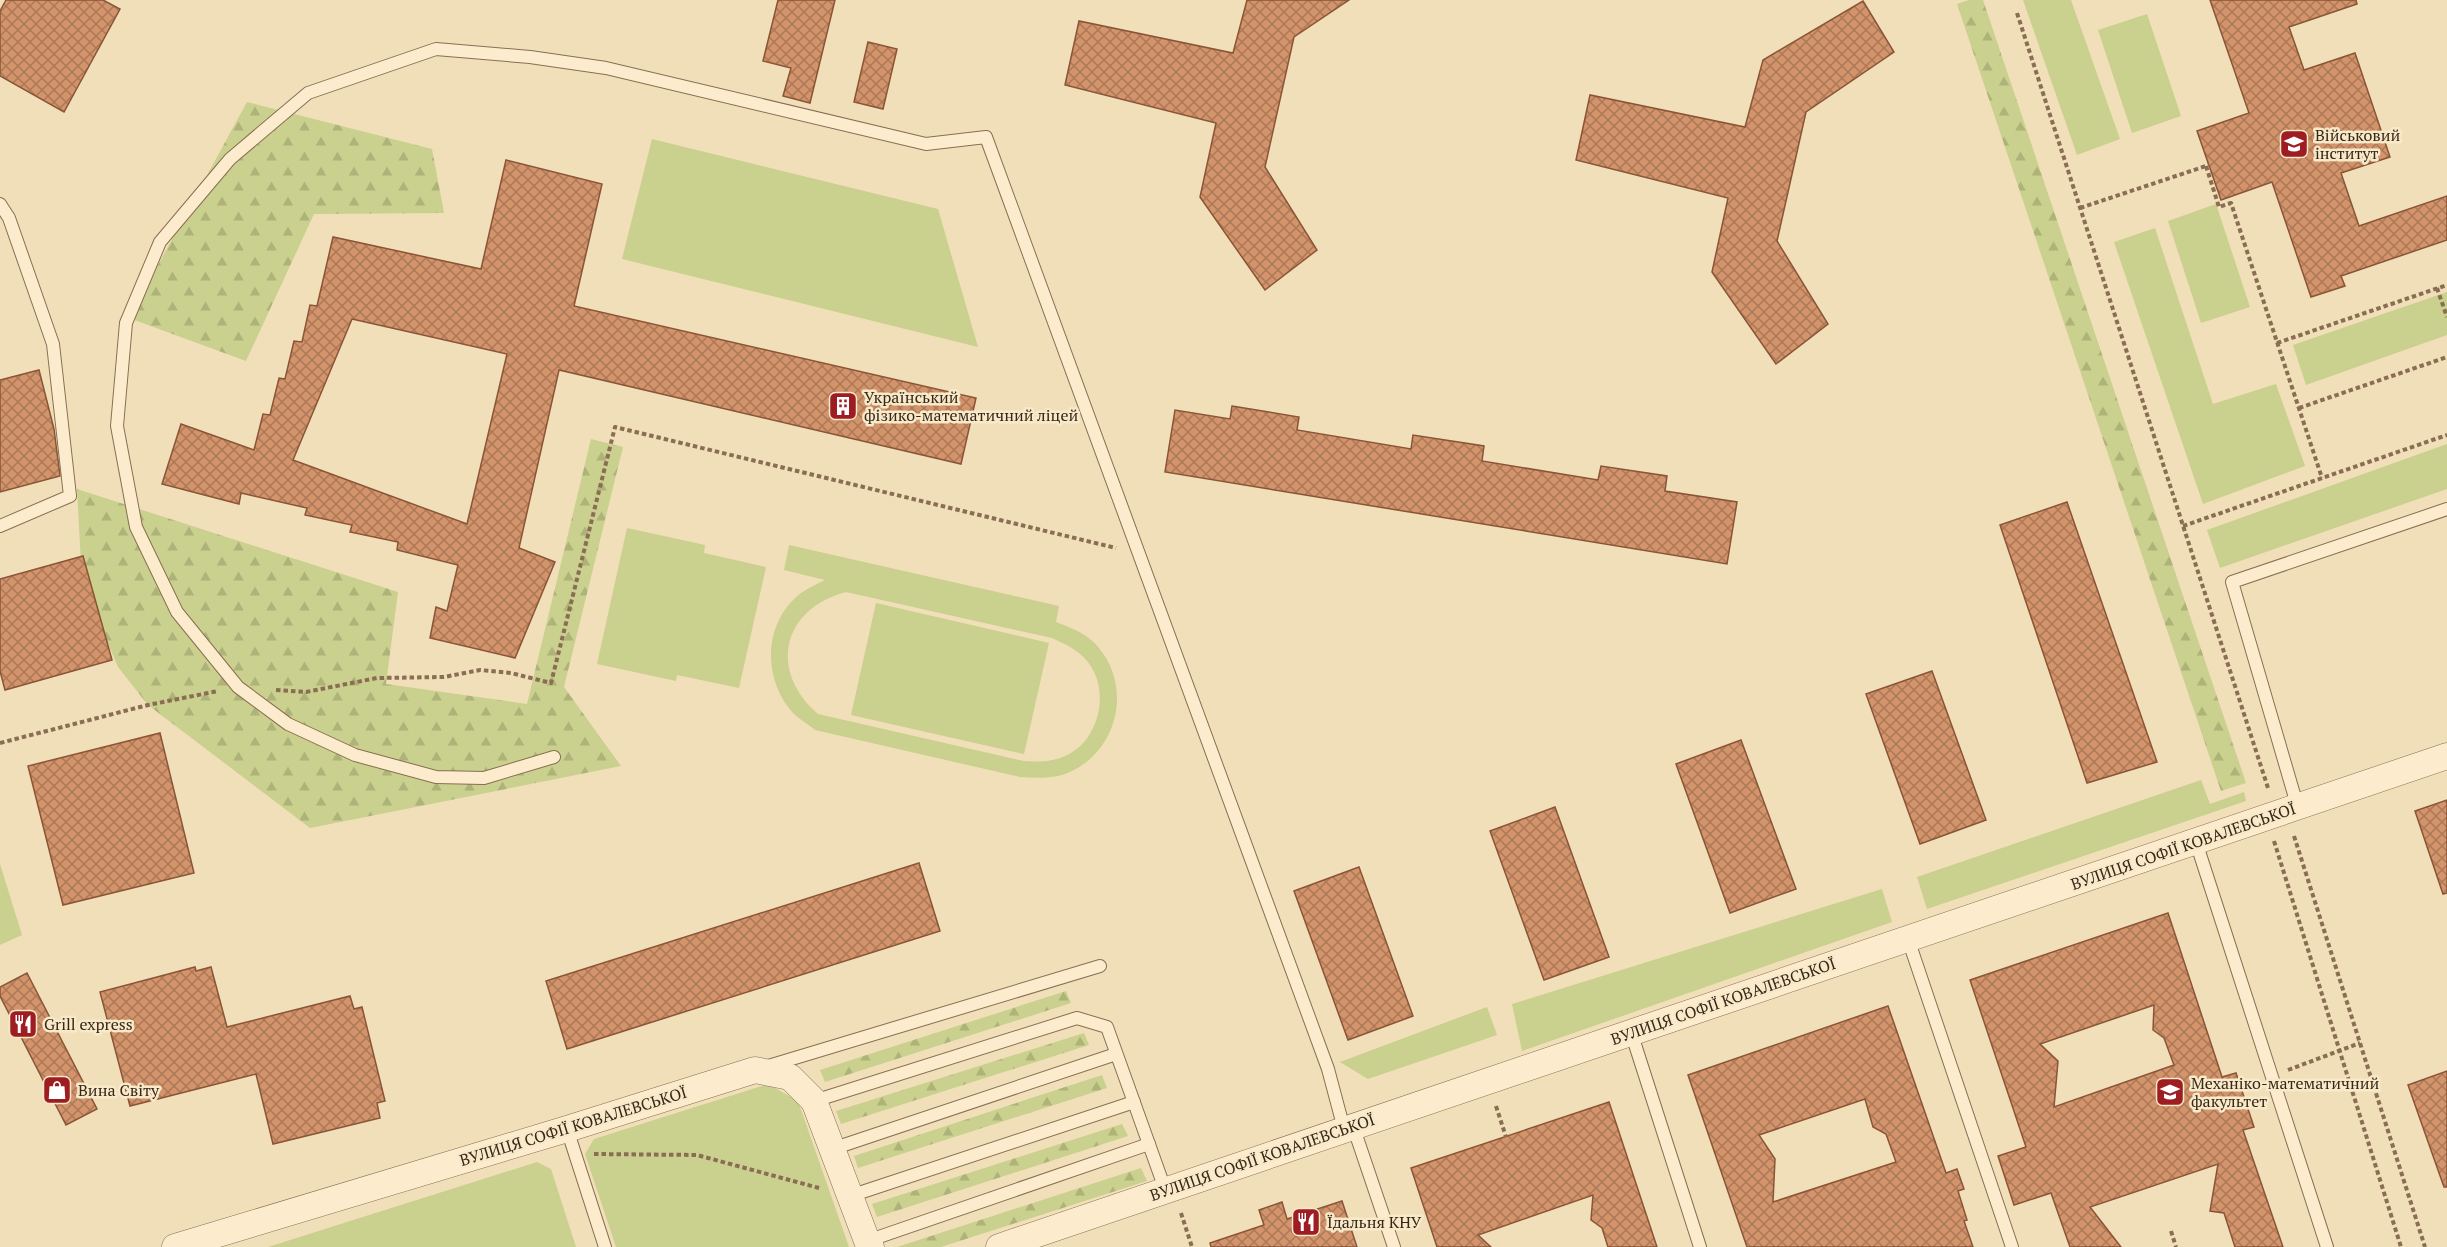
<svg xmlns="http://www.w3.org/2000/svg" width="2447" height="1247" font-family="'PT Serif',serif">
  <style>
    .grass { fill: #cad08d; fill-rule: evenodd }
    .forest { fill: url(#forest-firs) }
    .building { fill: url(#building-cross-hatch); stroke: #8a5536; stroke-width: 1.5; fill-rule: evenodd }
    .lines { fill: none; stroke-linecap: round; stroke-linejoin: round }
    .service-casing { stroke: #896e53; stroke-width: 14 }
    .minor-casing { stroke: #896e53; stroke-width: 27 }
    .path { stroke: #896e53; stroke-width: 4; stroke-dasharray: 4.5 3; stroke-linecap: butt }
    .service { stroke: #fceccd; stroke-width: 12 }
    .minor { stroke: #fceccd; stroke-width: 26 }
    .labels { text-anchor: middle; stroke-width: 5; stroke-linejoin: round; paint-order: stroke }
    .poi-label { font-size: 16px; fill: #372719; stroke: #f8e9c9; text-anchor: start }
    .street-label { font-size: 16px; fill: #372719; stroke: #f8e9c9 }
  </style>
  <defs>
    <pattern id="forest-firs" width="22" height="20" patternUnits="userSpaceOnUse" patternTransform="scale(1.5)"><rect width="22" height="20" fill="#cad08d"/><path d="M5 1l3.5 6h-7zM16 11l3.5 6h-7z" fill="#aeb379"/></pattern>
    <pattern id="building-cross-hatch" width="8" height="8" patternUnits="userSpaceOnUse" patternTransform="scale(1.5)"><rect width="8" height="8" fill="#d3936b"/><path d="M0 0l8 8M0 8l8-8" fill="none" stroke="#ac7857"/></pattern>
  </defs>
  <rect width="100%" height="100%" fill="#f1dfb9"/>
  <!-- grass -->
  <g class="grass">
    <path d="M2023,0h48l49,139 -43,16z"/>
    <path d="M2147,14l34,102 -49,17 -34,-103z"/>
    <path d="M652,139l286,70 40,138 -356,-88z"/>
    <path d="M2216,204l34,103 -49,16 -33,-102z"/>
    <path d="M2155,228l58,176 63,-20 29,82 -102,38 -89,-262z"/>
    <path d="M2447,292v43l-141,50 -13,-40z"/>
    <path d="M2447,444v45l-227,79 -13,-38z"/>
    <path d="M627,528l78,17 -1,8 62,14 -27,121 -62,-13 -1,6 -79,-17z"/>
    <path d="M789,545l270,61 -3,16c16,6 32,12 43,26 33,40 19,102 -29,124 -15,7 -33,6 -50,5l-205,-47c-7,-6 -16,-11 -22,-17 -31,-34 -30,-91 8,-120 7,-5 16,-9 24,-13l-41,-10zM846,592l206,46c13,6 25,11 35,23 24,28 13,80 -22,95 -13,6 -27,6 -41,5l-206,-47c-50,-43 -36,-105 28,-122z"/>
    <path d="M876,603l173,40 -25,111 -173,-39z"/>
    <path d="M2201,780l9,24 34,-12 2,9 -319,108 -10,-32z"/>
    <path d="M0,864l22,71 -22,10z"/>
    <path d="M1882,889l10,33 -370,129 -10,-47z"/>
    <path d="M1487,1007l10,28 -129,44 -28,-17z"/>
    <path d="M768,1084l30,17 51,146h-233l-31,-93 9,-15z"/>
    <path d="M537,1162l14,7 25,78h-308z"/>
  </g>
  <!-- forest -->
  <g class="forest">
    <path d="M1969,0h14l263,783 -25,8 -264,-787z"/>
    <path d="M247,102l185,47 12,64 -130,1 -68,147 -117,-43z"/>
    <path d="M591,439l32,8 -59,240 57,79 -311,62 -162,-123 -30,-38 -36,-85 -5,-93 321,103 -12,92 141,20z"/>
    <path d="M1066,991l5,12 -246,79 -5,-12z"/>
    <path d="M1084,1033l5,12 -248,79 -5,-13z"/>
    <path d="M1102,1075l5,13 -249,80 -4,-12z"/>
    <path d="M1122,1124l6,12 -251,81 -5,-13z"/>
    <path d="M1141,1168l6,13 -206,66h-44z"/>
  </g>
  <!-- building -->
  <g class="building">
    <path d="M6,0h97l17,9 -56,103 -64,-36v-65z"/>
    <path d="M778,0h57l-25,103 -27,-7 8,-28 -28,-7z"/>
    <path d="M1247,0h102l-55,37 -29,130 52,83 -52,40 -65,-93 16,-74 -151,-38 14,-64 154,32z"/>
    <path d="M2210,0h146l1,4 -68,23 15,43 51,-17 35,104 -49,16 18,53 88,-30v44l-106,36 4,10 -34,11 -39,-115 -51,18 -24,-69 52,-18z"/>
    <path d="M1863,1l31,51 -88,60 -29,129 51,83 -52,40 -64,-92 16,-74 -152,-38 14,-65 155,32 18,-67z"/>
    <path d="M868,42l29,7 -14,60 -29,-7z"/>
    <path d="M506,160l96,24 -28,122 402,92 -15,66 -402,-94 -40,178 36,14 -40,96 -85,-20 6,-31 11,4 11,-46 -61,-15 1,-8 -48,-10 2,-7 -47,-10 2,-7 -66,-15 -2,11 -77,-20 19,-60 73,26 9,-36 7,1 9,-37 6,1 9,-38 8,1 8,-37 7,1 16,-69 148,32zM352,319l155,35 -40,170 -174,-64z"/>
    <path d="M39,370l15,59 6,47 -60,16v-112z"/>
    <path d="M1232,406l67,11 -2,13 114,19 2,-14 71,11 -2,15 116,19 3,-14 66,10 -2,15 72,11 -10,62 -562,-92 10,-62 55,9z"/>
    <path d="M2067,502l90,260 -70,21 -87,-258z"/>
    <path d="M83,556l29,104 -107,30 -5,-19v-92z"/>
    <path d="M1932,671l54,149 -66,24 -54,-150z"/>
    <path d="M160,733l34,140 -131,32 -35,-139z"/>
    <path d="M1741,740l55,149 -66,24 -54,-149z"/>
    <path d="M2447,800v93l-4,1 -28,-83z"/>
    <path d="M1555,807l54,150 -65,23 -54,-149z"/>
    <path d="M919,863l21,68 -373,118 -21,-68z"/>
    <path d="M1359,867l54,149 -65,24 -54,-149z"/>
    <path d="M2168,913l54,164 14,-4 18,54 -11,3 40,117h-48l-11,-34 -14,-2 8,-47 -128,43 31,40h-51l-19,-54 -37,12 -16,-49 28,-9 -56,-167zM2154,1005l-1,25 11,8 10,27 -120,42 4,-46 -18,-17z"/>
    <path d="M195,967l1,4 15,-4 16,60 123,-31 4,13 8,-2 23,94 -8,2 3,15 -107,26 -17,-70 -126,32 -30,-114z"/>
    <path d="M27,973l70,136 -31,16 -66,-129v-9z"/>
    <path d="M1888,1006l58,167 11,-4 7,20 -6,2 9,29 -3,1 9,26h-226l-59,-172zM1865,1099l8,28 13,7 10,28 -123,40 2,-43 -16,-24z"/>
    <path d="M2447,1071v116h-3l-36,-102z"/>
    <path d="M1609,1102l48,145h-49l-6,-19 -11,-8 2,-25 -115,40 13,12h-54l-26,-79z"/>
    <path d="M1342,1201l15,46h-146l-1,-4 54,-18 -5,-15 23,-8 5,17z"/>
  </g>
  <g class="lines">
    <!-- service casing -->
    <g class="service-casing">
      <g id="service">
        <path d="M0,204l9,14 44,126 17,152 -70,30"/>
        <path d="M554,757l-70,21 -48,-1 -81,-22 -67,-31 -50,-37 -61,-75 -41,-85 -19,-101 9,-103 34,-81 70,-83 78,-66 128,-44 94,8 76,11 320,76 60,-7 342,932 16,60"/>
        <path d="M2298,808l-66,-226 215,-73"/>
        <path d="M2196,842l131,405"/>
        <path d="M1908,939l104,308"/>
        <path d="M1631,1032l69,215"/>
        <path d="M765,1067l335,-101"/>
        <path d="M814,1101l263,-83 30,9 58,162"/>
        <path d="M1353,1126l41,121"/>
        <path d="M567,1129l38,118"/>
        <path d="M832,1149l284,-95"/>
        <path d="M850,1196l284,-94"/>
        <path d="M867,1241l282,-97"/>
      </g>
    </g>
    <!-- minor casing -->
    <g class="minor-casing">
      <g id="minor">
        <path d="M175,1247l392,-118 188,-59 35,7 24,24 53,140 4,6"/>
        <path d="M999,1247l1448,-491"/>
      </g>
    </g>
    <!-- path -->
    <g class="path">
      <path d="M2017,13l251,775"/>
      <path d="M2206,166l13,41 12,-4 91,275"/>
      <path d="M2080,208l129,-43"/>
      <path d="M2437,288l10,29"/>
      <path d="M2277,343l170,-58"/>
      <path d="M2299,408l148,-51"/>
      <path d="M2183,526l264,-91"/>
      <path d="M276,690l30,2 71,-14 67,-1 36,-7 31,3 40,10 64,-256 501,121"/>
      <path d="M0,743l148,-38 70,-14"/>
      <path d="M2294,836l131,411"/>
      <path d="M2274,841l127,406"/>
      <path d="M2288,1070l72,-27"/>
      <path d="M1496,1106l10,31"/>
      <path d="M594,1154l103,1 122,33"/>
      <path d="M1181,1213l11,34"/>
      <path d="M2171,1231l5,16"/>
    </g>
    <!-- service -->
    <use href="#service" class="service"/>
    <!-- minor -->
    <use href="#minor" class="minor"/>
  </g>
  <!-- icons -->
  <defs>
    <g id="university-square" transform="scale(1.5)"><rect x="-9" y="-9" width="18" height="18" rx="4" fill="#9d1d22" stroke="#f8e9c9"/><path d="M0-5L7-2L0 1L-7-2ZM-4 1L0 2.5L4 1V4Q0 6-4 4Z" fill="#fff"/></g>
    <g id="building-square" transform="scale(1.5)"><rect x="-9" y="-9" width="18" height="18" rx="4" fill="#9d1d22" stroke="#f8e9c9"/><path d="M-4-6H4V6H1V3H-1V6H-4ZM-2.5-4.3h1.7v1.8h-1.7ZM.8-4.3h1.7v1.8H.8ZM-2.5-1h1.7V.8h-1.7ZM.8-1h1.7V.8H.8Z" fill="#fff"/></g>
    <g id="restaurant-square" transform="scale(1.5)"><rect x="-9" y="-9" width="18" height="18" rx="4" fill="#9d1d22" stroke="#f8e9c9"/><path d="M-5-6h1v4h1v-4h1v4h1v-4h1v5L-1.5 .5V6h-2V.5L-5-1ZM5-6V6H3V1.5H1.5Q1.5-4 5-6Z" fill="#fff"/></g>
    <g id="shop-square" transform="scale(1.5)"><rect x="-9" y="-9" width="18" height="18" rx="4" fill="#9d1d22" stroke="#f8e9c9"/><path d="M-5-2.5h2.3a2.7 3.5 0 0 1 5.4 0H5L5.5 6h-11ZM-1.5-2.5h3a1.5 2.3 0 0 0-3 0Z" fill="#fff"/></g>
  </defs>
  <g fill-rule="evenodd">
    <use href="#university-square" x="2294" y="144"/>
    <use href="#building-square" x="843" y="406"/>
    <use href="#restaurant-square" x="23" y="1024"/>
    <use href="#shop-square" x="57" y="1090"/>
    <use href="#university-square" x="2170" y="1092"/>
    <use href="#restaurant-square" x="1306" y="1222"/>
  </g>
  <g class="labels">
    <!-- poi labels -->
    <g class="poi-label">
      <text x="2315" y="141">Військовий<tspan x="2315" dy="18">інститут</tspan></text>
      <text x="864" y="403">Український<tspan x="864" dy="18">фізико-математичний ліцей</tspan></text>
      <text x="44" y="1030">Grill express</text>
      <text x="2191" y="1089">Механіко-математичний<tspan x="2191" dy="18">факультет</tspan></text>
      <text x="78" y="1096">Вина Світу</text>
      <text x="1327" y="1228">Їдальня КНУ</text>
    </g>
    <!-- street labels -->
    <g class="street-label">
      <text transform="translate(2183 846) rotate(-19)" y="6">ВУЛИЦЯ СОФІЇ КОВАЛЕВСЬКОЇ</text>
      <text transform="translate(1723 1001) rotate(-19)" y="6">ВУЛИЦЯ СОФІЇ КОВАЛЕВСЬКОЇ</text>
      <text transform="translate(573 1126) rotate(-17)" y="6">ВУЛИЦЯ СОФІЇ КОВАЛЕВСЬКОЇ</text>
      <text transform="translate(1262 1157) rotate(-19)" y="6">ВУЛИЦЯ СОФІЇ КОВАЛЕВСЬКОЇ</text>
    </g>
  </g>
</svg>
